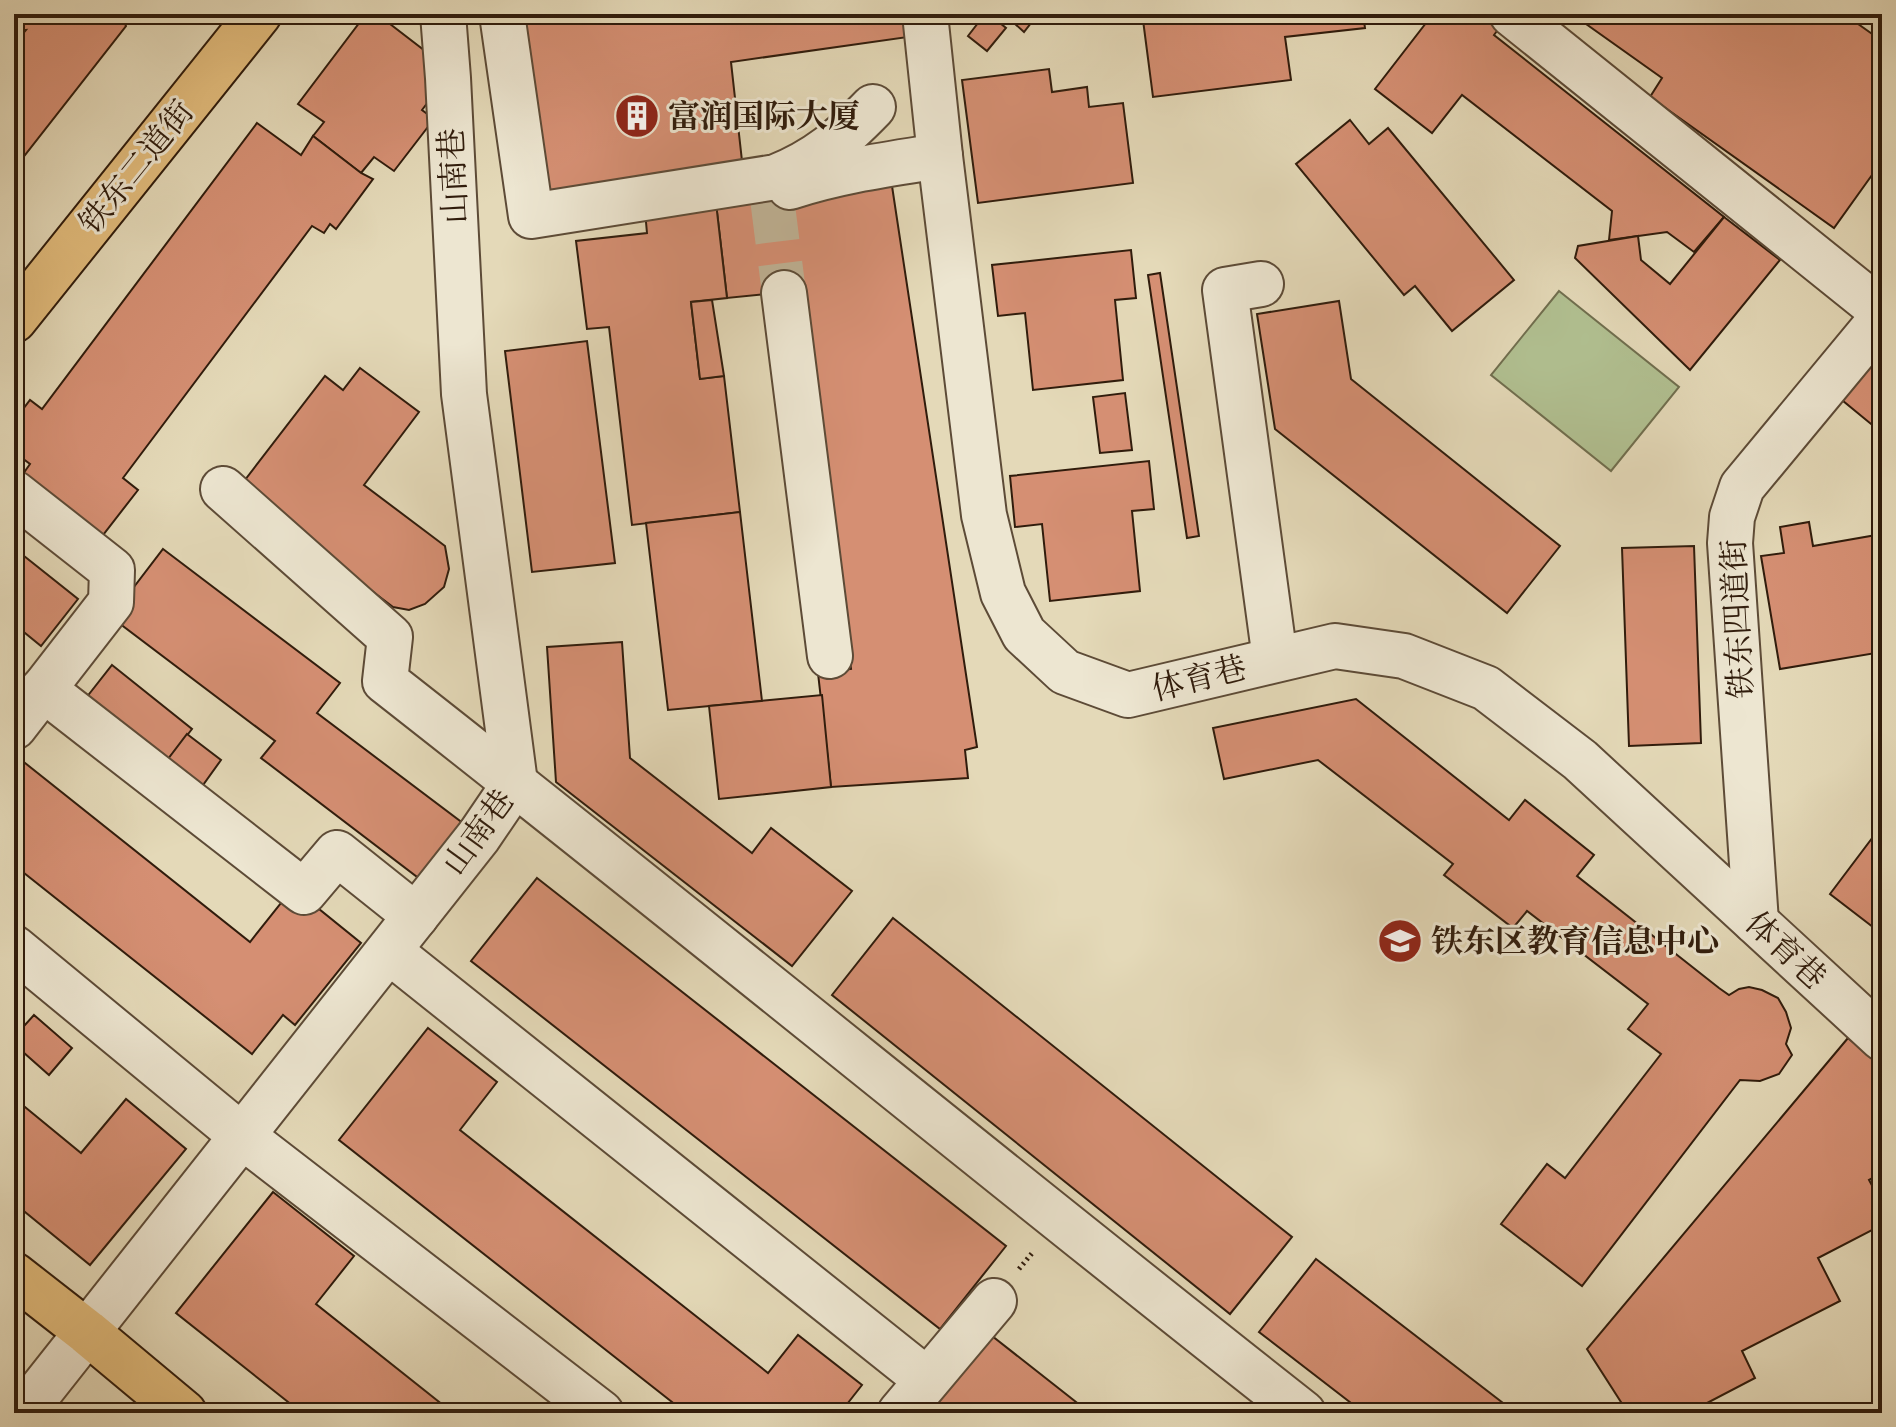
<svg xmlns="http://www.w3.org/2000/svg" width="1896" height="1427" font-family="'IM FELL Great Primer','Noto Serif SC',serif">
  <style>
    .green { fill: #b1c091; stroke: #706e4e; stroke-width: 2 }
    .building { fill: #d58f73; stroke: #301c0c; stroke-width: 2 }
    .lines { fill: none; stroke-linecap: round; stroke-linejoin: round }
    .minor-tunnel { stroke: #c0b396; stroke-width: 44; stroke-dasharray: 44 22; stroke-linecap: butt }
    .minor-casing { stroke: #5d4b37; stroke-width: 48 }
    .major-casing { stroke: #301c0c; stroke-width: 48 }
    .path { stroke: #301c0c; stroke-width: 5; stroke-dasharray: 2 4; stroke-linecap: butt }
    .minor { stroke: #ede6d1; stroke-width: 44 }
    .major { stroke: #e2bc7c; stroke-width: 44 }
    .labels { text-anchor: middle; stroke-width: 6; stroke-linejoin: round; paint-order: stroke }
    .poi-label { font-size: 32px; font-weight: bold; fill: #301c0c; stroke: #ede6d1; text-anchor: start }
    .street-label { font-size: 32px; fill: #301c0c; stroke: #ede6d1 }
  </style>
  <rect width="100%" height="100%" fill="#e4d9b8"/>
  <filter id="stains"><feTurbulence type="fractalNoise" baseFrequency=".0025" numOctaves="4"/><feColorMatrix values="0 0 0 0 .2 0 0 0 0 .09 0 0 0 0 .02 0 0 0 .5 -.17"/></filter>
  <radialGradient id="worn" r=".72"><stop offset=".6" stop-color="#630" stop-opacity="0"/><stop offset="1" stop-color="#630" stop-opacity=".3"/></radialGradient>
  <!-- green -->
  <path class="green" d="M1559,291l120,96 -68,84 -120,-96z"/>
  <!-- building -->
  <g class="building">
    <path d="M14,14h107l5,12 -112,143v-124l12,-15 -12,1z"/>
    <path d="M366,14h11l65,50 -1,21 -19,25 12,9 -40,52 -20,-14 -13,16 -48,-37 11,-14 -26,-18z"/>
    <path d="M523,14h382l3,23 -177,25 12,108 -196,28z"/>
    <path d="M985,14h4l17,14 -19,23 -19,-15z"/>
    <path d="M1019,14h19l-14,18 -11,-10z"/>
    <path d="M1190,14h173l2,14 -80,9 6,43 -138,17 -10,-77z"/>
    <path d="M1433,14h50l17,13 -6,8 230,182 -30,35 -27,-20 -58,8 3,-29 -150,-116 -30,38 -57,-44z"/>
    <path d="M1572,14h272l38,27v120l-48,67 -184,-131 12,-19z"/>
    <path d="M1049,69l3,23 35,-5 2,20 34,-4 10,80 -155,20 -16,-123z"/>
    <path d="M1350,120l19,24 19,-16 126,152 -62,51 -37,-45 -11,9 -108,-131z"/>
    <path d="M257,123l44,32 12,-19 48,37 12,6 -37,50 -6,-5 -6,9 -12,-7 -189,252 15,12 -35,45 -80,-61 7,-10 -16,-12v-31l16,-21 12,9z"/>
    <path d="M892,186l85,561 -12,3 3,28 -137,9 -13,-114 33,-4 -55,-378 -69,7 -11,-95z"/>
    <path d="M716,203l11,95 -36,4 9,77 24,-3 16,136 -108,13 -23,-198 -22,2 -11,-88 71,-8 -2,-22z"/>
    <path d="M1724,217l56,43 -90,110 -115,-112 3,-12 60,-10 3,24 29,24z"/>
    <path d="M1131,250l5,48 -21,2 8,80 -90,10 -8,-77 -27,3 -6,-51z"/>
    <path d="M1160,273l39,263 -12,2 -39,-263z"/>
    <path d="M712,300l12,76 -24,3 -9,-77z"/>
    <path d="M1339,301l12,78 209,167 -53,67 -232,-184 -18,-115z"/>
    <path d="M1882,330v103l-51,-42z"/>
    <path d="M587,341l28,222 -83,9 -27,-221z"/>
    <path d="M360,368l59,44 -55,73 81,61 4,23 -5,18 -19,17 -16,6 -16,-3 -155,-118 87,-113 18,14z"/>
    <path d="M1125,393l7,57 -32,3 -7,-56z"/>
    <path d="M1149,461l5,48 -22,2 8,80 -90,10 -8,-77 -27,3 -5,-51z"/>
    <path d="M740,512l22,189 -94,9 -22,-187z"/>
    <path d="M1809,522l4,24 69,-12v118l-102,17 -19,-113 23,-3 -4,-26z"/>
    <path d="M1694,546l7,197 -72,3 -7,-198z"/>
    <path d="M14,548l64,51 -37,47 -27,-22z"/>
    <path d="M163,549l177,134 -23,30 155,117 -43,56 -168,-128 14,-17 -164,-124z"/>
    <path d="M622,642l8,116 122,95 19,-25 81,63 -60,75 -236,-184 -9,-135z"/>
    <path d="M112,665l80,64 -26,33 -80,-64z"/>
    <path d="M822,695l9,92 -112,12 -10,-93z"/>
    <path d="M1356,699l153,121 16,-20 69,55 -17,21 142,112 10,7 10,-6 10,-2 13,3 16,8 8,14 5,16 -5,16 6,11 -13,19 -19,7 -20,-1 -158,206 -81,-62 46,-60 18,14 96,-124 -33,-25 20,-25 -121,-93 -14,17 -69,-53 9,-11 -135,-104 -94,19 -11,-51z"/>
    <path d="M187,734l34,26 -18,25 -35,-26z"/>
    <path d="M15,755l235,187 43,-54 68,55 -66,82 -12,-10 -31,39 -238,-189z"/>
    <path d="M1882,825v109l-52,-40z"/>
    <path d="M537,878l469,368 -66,83 -469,-368z"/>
    <path d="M893,918l399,319 -62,77 -398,-319z"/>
    <path d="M34,1015l38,33 -23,27 -35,-31v-7z"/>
    <path d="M428,1028l69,54 -37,48 308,243 30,-38 64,50 -22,28h-154l-347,-273z"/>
    <path d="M1848,1038l34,27v108l-13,7 13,24v21l-64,33 22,43 -98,50 13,27 -67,35h-30l-4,-6 -9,6h-17l-41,-64z"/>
    <path d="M14,1098l67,55 45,-54 60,50 -96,116 -76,-62z"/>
    <path d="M273,1192l81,64 -38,48 137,109h-151l-126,-100z"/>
    <path d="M1316,1259l200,154h-152l-105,-81z"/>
    <path d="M987,1332l103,81h-166z"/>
  </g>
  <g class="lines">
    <!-- minor-tunnel -->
    <path class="minor-tunnel" d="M772,198l12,95"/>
    <!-- minor casing -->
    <g class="minor-casing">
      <g id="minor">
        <path d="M502,14l29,202 245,-39c42,-17 66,-38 97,-70"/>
        <path d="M925,14l15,142 44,359 19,78 21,41 41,38 63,23 207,-49 69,10 82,32 94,72 302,278"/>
        <path d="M1512,14l370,297"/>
        <path d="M790,187c48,-16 100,-23 150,-31"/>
        <path d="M1261,284l-36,6 50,369"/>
        <path d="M784,293l46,363"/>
        <path d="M223,489l167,148 -5,44c308,241 610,490 918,732"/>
        <path d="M14,493l98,77 -1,32 -97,125"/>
        <path d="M43,689l261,203 33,-39 79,63"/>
        <path d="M1756,922l-26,-379 2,-26 10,-30 140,-169"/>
        <path d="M14,948l228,188 359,277"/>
        <path d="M389,951l538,429"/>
        <path d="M23,1413l456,-577 36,-53 -51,-389 -16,-316 -5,-64"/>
        <path d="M900,1413l94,-112"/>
      </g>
    </g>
    <!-- major casing -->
    <g class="major-casing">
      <g id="major">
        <path d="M14,320l245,-306"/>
        <path d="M14,1275l73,57 97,81"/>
      </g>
    </g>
    <!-- path -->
    <path class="path" d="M1019,1269l14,-17"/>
    <!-- minor -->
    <use href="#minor" class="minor"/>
    <!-- major -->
    <use href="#major" class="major"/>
  </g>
  <!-- icons -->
  <defs>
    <g id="building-disc" transform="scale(2.3)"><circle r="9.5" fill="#8f2418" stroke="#ede6d1"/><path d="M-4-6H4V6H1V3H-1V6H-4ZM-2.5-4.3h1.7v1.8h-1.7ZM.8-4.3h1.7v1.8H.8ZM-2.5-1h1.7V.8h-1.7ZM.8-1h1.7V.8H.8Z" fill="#fff"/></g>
    <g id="school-disc" transform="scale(2.3)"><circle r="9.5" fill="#8f2418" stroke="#ede6d1"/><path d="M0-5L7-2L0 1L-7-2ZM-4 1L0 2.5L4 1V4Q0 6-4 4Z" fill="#fff"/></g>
  </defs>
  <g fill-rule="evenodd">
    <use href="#building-disc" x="637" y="116"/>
    <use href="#school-disc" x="1400" y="941"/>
  </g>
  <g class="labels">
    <!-- poi labels -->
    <g class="poi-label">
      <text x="668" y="127">富润国际大厦</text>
      <text x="1431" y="952">铁东区教育信息中心</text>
    </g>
    <!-- street labels -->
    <g class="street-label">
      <text transform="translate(136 167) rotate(-51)" y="11">铁东二道街</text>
      <text transform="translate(453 176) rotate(-93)" y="11">山南巷</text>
      <text transform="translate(1737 619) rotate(-93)" y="11">铁东四道街</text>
      <text transform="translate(1199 678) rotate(-14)" y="11">体育巷</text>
      <text transform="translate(478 832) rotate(-54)" y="11">山南巷</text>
      <text transform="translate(1786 950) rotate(43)" y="11">体育巷</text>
    </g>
  </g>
  <!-- margin -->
  <rect width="1896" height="1427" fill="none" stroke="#e4d9b8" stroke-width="48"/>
  <rect x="16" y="16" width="1864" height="1395" fill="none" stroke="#301c0c" stroke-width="4"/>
  <rect x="24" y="24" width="1848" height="1379" fill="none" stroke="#301c0c" stroke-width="2"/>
  <rect width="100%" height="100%" filter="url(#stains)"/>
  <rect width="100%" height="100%" fill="url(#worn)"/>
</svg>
